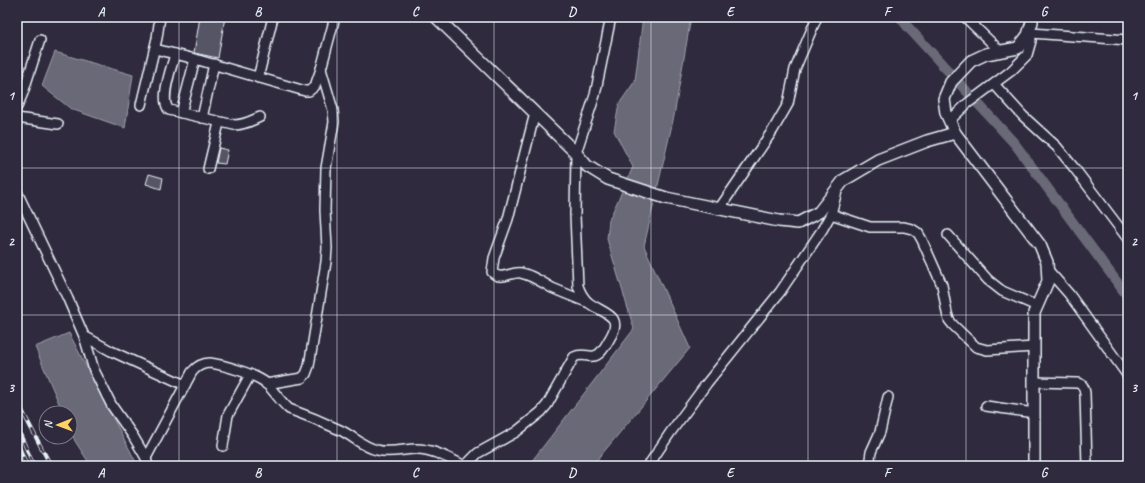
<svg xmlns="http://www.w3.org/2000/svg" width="1145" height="483" font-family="Caveat,sans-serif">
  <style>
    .water { fill: #696978; stroke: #9c9fab }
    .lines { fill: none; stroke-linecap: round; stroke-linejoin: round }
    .canal { stroke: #696978; stroke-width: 10 }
    .building { fill: #575565; stroke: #e8f1f8 }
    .minor-casing { stroke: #e8f1f8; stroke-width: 12 }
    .major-casing { stroke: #e8f1f8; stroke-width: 14 }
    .minor { stroke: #2f2a3d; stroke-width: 9 }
    .major { stroke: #2f2a3d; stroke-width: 11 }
    .rail-casing { stroke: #e8f1f8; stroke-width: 4 }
    .rail { stroke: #2f2a3d; stroke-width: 2.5; stroke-dasharray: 8; stroke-linecap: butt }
    .grid { fill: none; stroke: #e8f1f8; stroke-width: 1; stroke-opacity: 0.55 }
    .neatline { fill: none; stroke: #e8f1f8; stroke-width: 1.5 }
    .grid-label { font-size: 13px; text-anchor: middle; font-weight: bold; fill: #e8f1f8 }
  </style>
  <rect width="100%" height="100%" fill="#2f2a3d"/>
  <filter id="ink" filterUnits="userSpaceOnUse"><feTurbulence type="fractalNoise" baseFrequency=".025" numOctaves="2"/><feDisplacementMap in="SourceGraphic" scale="8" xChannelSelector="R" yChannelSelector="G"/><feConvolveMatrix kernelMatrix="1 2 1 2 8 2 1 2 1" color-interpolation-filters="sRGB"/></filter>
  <g filter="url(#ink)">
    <!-- water -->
    <g class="water">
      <path d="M643,17h48l-17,99 -30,130 46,102 -98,118h-64l106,-137 -27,-90 2,-19 24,-53 -19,-36 5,-27 16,-23z"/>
      <path d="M55,52l78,23 -8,53 -54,-19 -29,-23z"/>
      <path d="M69,333l69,133h-47l-16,-25 -5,-12v-16h-7l-28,-66z"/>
    </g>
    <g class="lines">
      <!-- canal -->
      <path class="canal" d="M900,17l7,9 108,118 113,153"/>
    </g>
    <!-- building -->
    <g class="building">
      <path d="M200,17h25l-7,41 -24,-5z"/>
      <path d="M219,148l9,2 -3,14 -9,-1z"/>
      <path d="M149,174l14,4 -2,11 -15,-5z"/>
    </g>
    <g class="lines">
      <!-- minor casing -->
      <g class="minor-casing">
        <g id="minor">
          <path d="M965,17l35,34"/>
          <path d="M1031,33l97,7"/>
          <path d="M155,49l40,10 110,32h4l6,-5 6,-17 14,-52"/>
          <path d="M175,54c-3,13 -16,45 -6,56l65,15c10,0 17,-4 26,-8"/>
          <path d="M258,78l15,-61"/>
          <path d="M994,84l29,32 34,31 18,22 53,70"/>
          <path d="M141,105l16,-67 3,-21"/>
          <path d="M17,107l6,-14 17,-53"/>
          <path d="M181,113l14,-54"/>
          <path d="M535,113l-27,106 -14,39 -2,14c9,10 19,-1 29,1 11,2 22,10 31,15 12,5 24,10 35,14"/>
          <path d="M17,118l41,6"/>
          <path d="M202,118l12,-54"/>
          <path d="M949,121l19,-18 43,-32 16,-16 4,-14 -1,-13"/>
          <path d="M208,169l11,-46"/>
          <path d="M17,192l51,107 16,37 10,34 18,36 21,30 13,22 2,8"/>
          <path d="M719,209l54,-79 15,-26 7,-35 22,-52"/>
          <path d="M831,214l39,13h34l8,2 6,4 4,7 20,45 5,28 2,7 4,5 23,22 11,3 47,-3"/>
          <path d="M948,235l40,45 14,11 35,15"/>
          <path d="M1047,269l22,25 59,82"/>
          <path d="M84,336l27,15 74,34"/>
          <path d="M1034,382l43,1c6,1 7,4 8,10l2,73"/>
          <path d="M266,384l36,-6 4,-4 3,-8 17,-104 1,-14 -2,-38 1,-42 8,-46 -1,-12 -12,-41"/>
          <path d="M986,406l48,7"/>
          <path d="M223,446l5,-31 22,-40"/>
          <path d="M146,458l46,-86c5,-6 10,-9 18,-9 14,2 45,11 56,20 8,8 14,18 23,26 17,6 34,13 51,21 13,6 23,17 37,20 13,4 26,-1 40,-1 16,0 33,10 48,17"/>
          <path d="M465,466l13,-13 38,-21 25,-20 6,-7 27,-48c10,-5 16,2 23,-2 6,-3 10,-12 13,-17 14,-23 -6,-24 -21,-35 -5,-4 -9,-11 -11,-17l-3,-71 1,-62 19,-58 16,-78"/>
          <path d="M648,466l22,-33 37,-50 73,-91 42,-62 9,-16 6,-23"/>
          <path d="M869,466l2,-14 9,-20 8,-35"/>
        </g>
      </g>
      <!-- major casing -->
      <g class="major-casing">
        <g id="major">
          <path d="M436,17l140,136 11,13 21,13 58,19 113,23 19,2 21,-11 25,-32 34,-20 49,-19 28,-8"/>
          <path d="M1032,17v5l-4,13 -10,13 -32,6 -15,7 -20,21 -7,17 2,14 9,20 85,112 7,17 1,19 -14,32v153"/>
        </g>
      </g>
      <!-- minor -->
      <use href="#minor" class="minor"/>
      <!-- major -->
      <use href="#major" class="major"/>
      <!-- rail casing -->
      <g class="rail-casing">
        <g id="rail">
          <path d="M17,401l34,65"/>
          <path d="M17,427l17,39"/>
          <path d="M17,442l10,24"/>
        </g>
      </g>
      <!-- rail -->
      <use href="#rail" class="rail"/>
    </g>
  </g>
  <!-- grid -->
  <path class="grid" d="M179,17v449M337,17v449M494,17v449M651,17v449M808,17v449M966,17v449M17,168h1111M17,315h1111"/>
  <!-- margin -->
  <rect width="1145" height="483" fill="none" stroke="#2f2a3d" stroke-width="44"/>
  <!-- north arrow -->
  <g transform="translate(58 425) rotate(269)"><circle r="19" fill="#2f2a3d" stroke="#797a88"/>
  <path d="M0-3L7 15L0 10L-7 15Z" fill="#ffd166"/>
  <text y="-6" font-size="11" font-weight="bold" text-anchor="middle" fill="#e8f1f8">N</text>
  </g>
  <rect x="22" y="22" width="1101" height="439" class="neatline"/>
  <g class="grid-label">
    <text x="101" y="16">A</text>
    <text x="258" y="16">B</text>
    <text x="415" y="16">C</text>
    <text x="572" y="16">D</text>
    <text x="730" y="16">E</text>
    <text x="887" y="16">F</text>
    <text x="1044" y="16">G</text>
    <text x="11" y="100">1</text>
    <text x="1134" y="100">1</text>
    <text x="11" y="246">2</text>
    <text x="1134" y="246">2</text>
    <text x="11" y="392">3</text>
    <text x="1134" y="392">3</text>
    <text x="101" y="477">A</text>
    <text x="258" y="477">B</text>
    <text x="415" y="477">C</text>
    <text x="572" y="477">D</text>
    <text x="730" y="477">E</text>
    <text x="887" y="477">F</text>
    <text x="1044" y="477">G</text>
  </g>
</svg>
